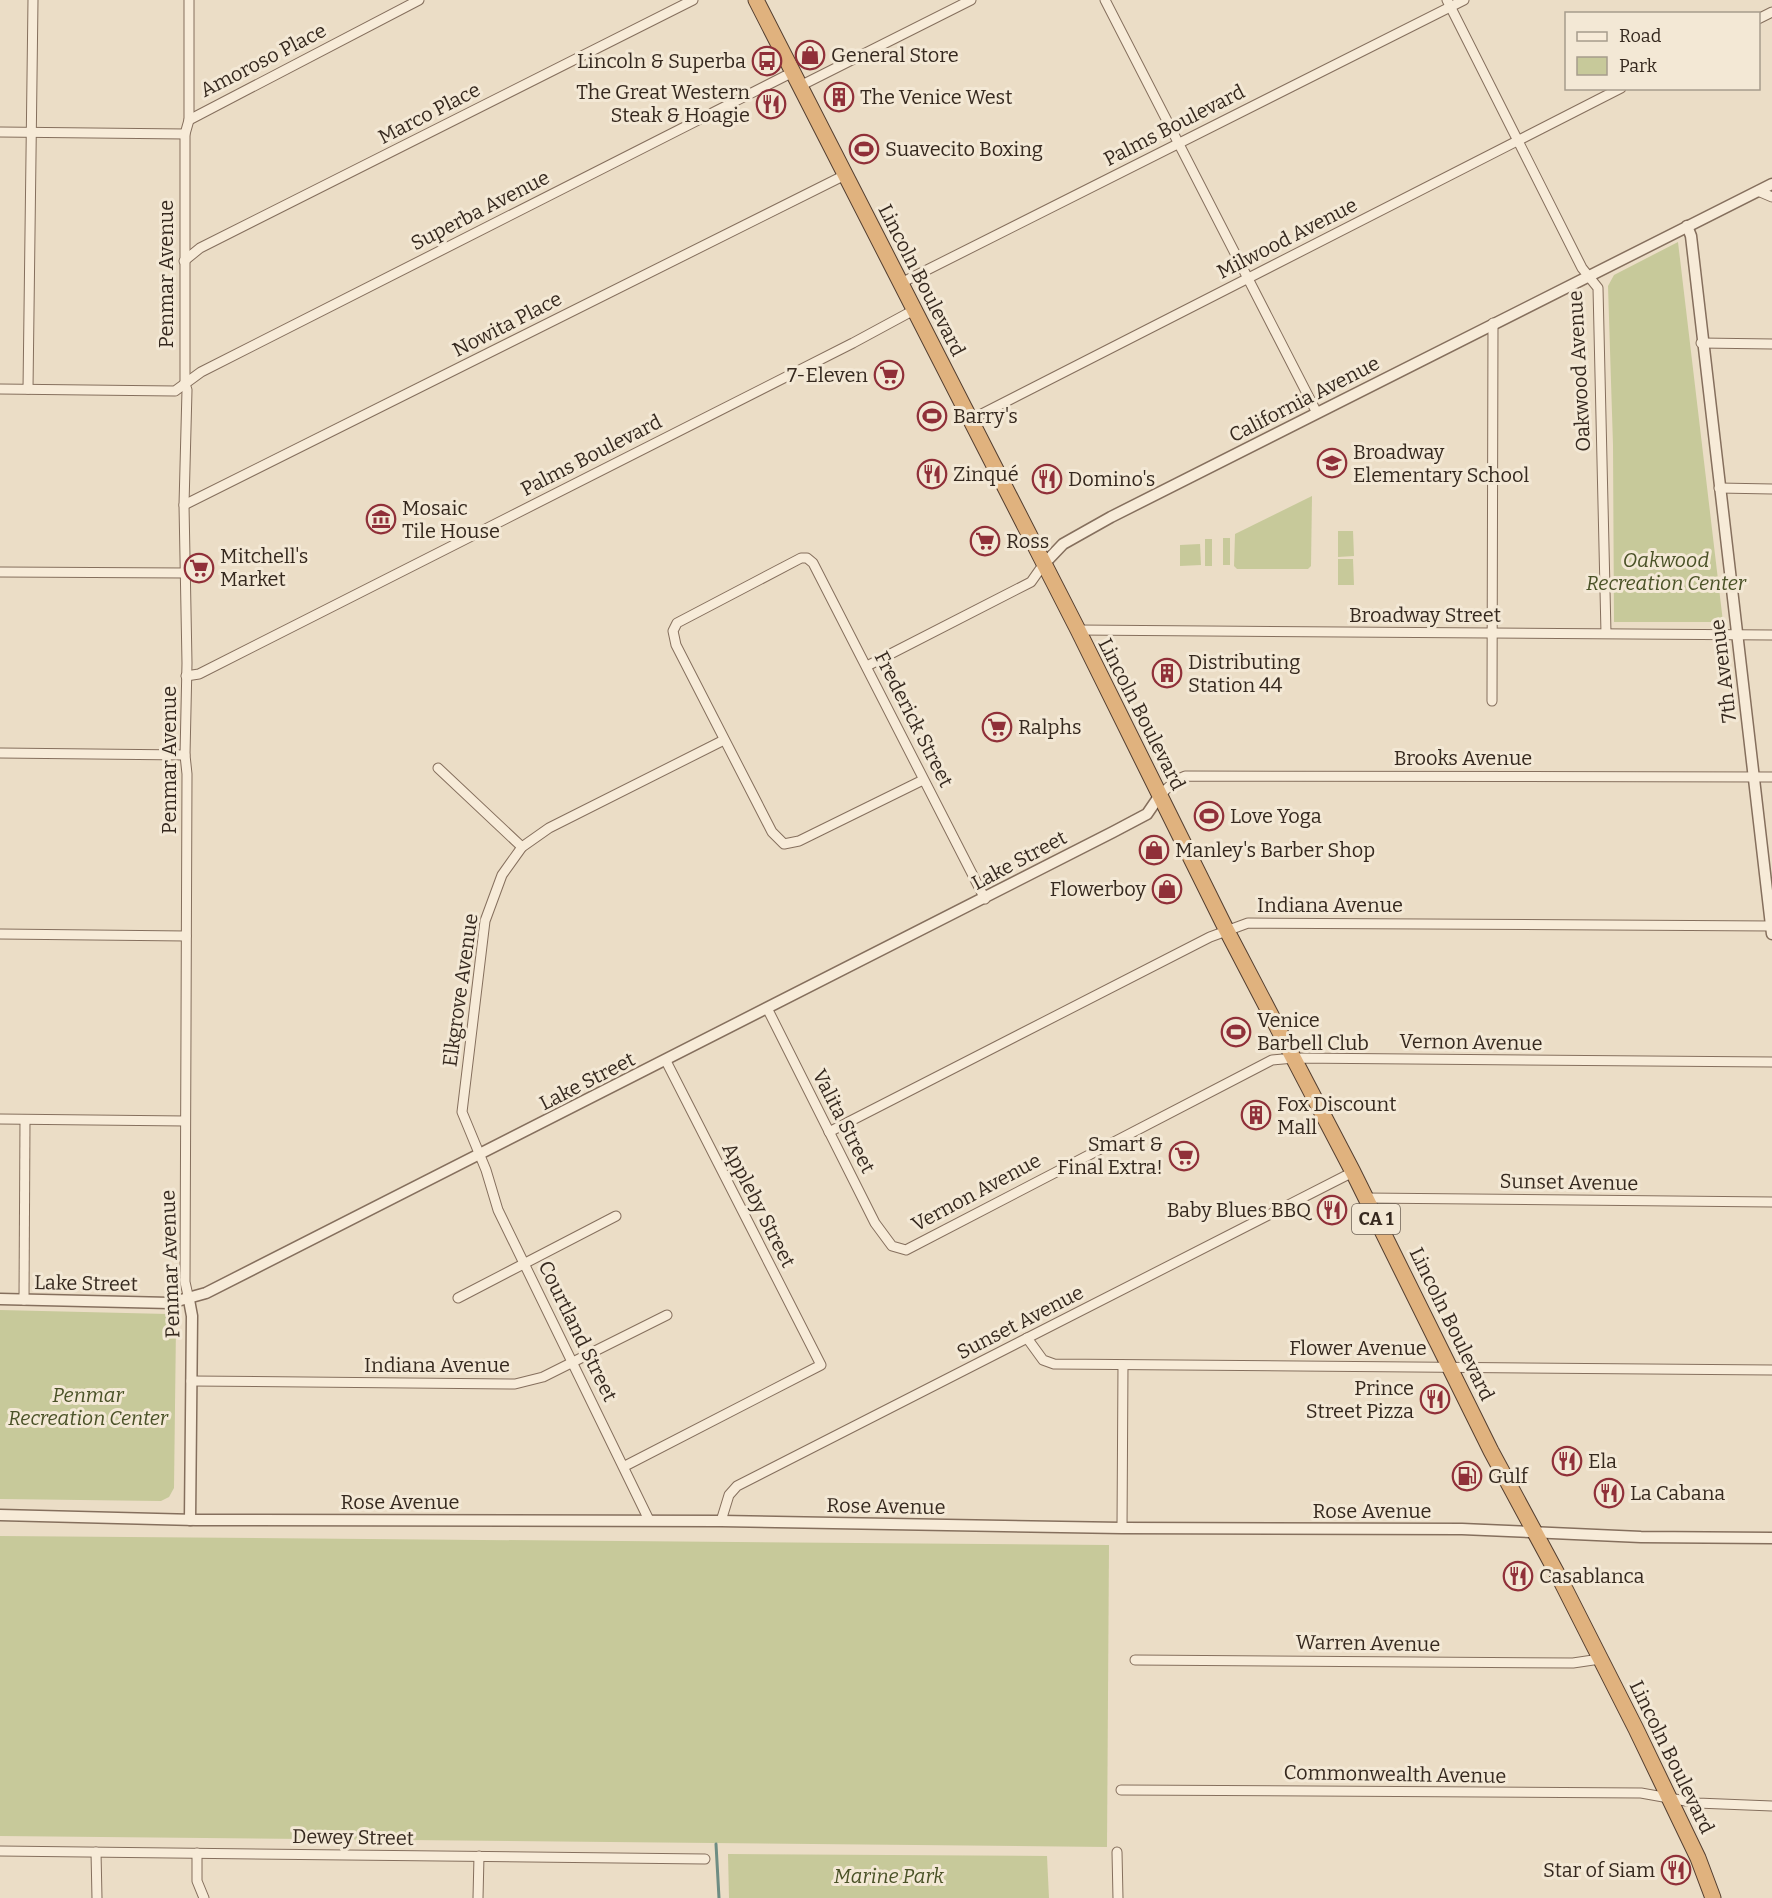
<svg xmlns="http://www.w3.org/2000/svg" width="1772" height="1898" font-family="Bitter,serif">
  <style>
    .green { fill: #c7c99a }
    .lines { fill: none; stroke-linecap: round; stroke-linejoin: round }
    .stream { stroke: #6e8d83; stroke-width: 3 }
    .minor-casing { stroke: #856f5d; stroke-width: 11 }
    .tertiary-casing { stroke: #856f5d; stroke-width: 13 }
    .trunk-casing { stroke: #533e30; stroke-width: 17 }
    .minor { stroke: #f7ebd8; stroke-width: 9 }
    .tertiary { stroke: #f7ebd8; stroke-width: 10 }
    .trunk { stroke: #e0b27e; stroke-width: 15 }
    .labels { text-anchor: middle; stroke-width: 6; stroke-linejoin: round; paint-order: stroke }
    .shield { fill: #f3e8d5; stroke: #6f6256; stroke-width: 1.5 }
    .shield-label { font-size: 18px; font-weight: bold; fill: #36291f }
    .poi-label { font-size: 20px; fill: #36291f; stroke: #f3e8d5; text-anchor: start }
    .street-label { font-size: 20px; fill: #36291f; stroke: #f3e8d5 }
    .park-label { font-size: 20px; font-style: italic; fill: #4a5227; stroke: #f3e8d5 }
  </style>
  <rect width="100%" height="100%" fill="#ebddc6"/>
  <!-- green -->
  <g class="green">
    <path d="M1678,242l45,380h-109l-1,-177 -5,-159 6,-11z"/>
    <path d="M1312,496l-1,70 -3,3h-71l-3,-3 1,-32z"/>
    <path d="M1338,531h15l1,25 -16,1z"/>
    <rect x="1223" y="538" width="7" height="27"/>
    <rect x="1205" y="539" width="7" height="27"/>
    <path d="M1200,544l1,21 -21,1v-21z"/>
    <path d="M1338,559h15l1,26h-16z"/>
    <path d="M0,1310l168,4 8,11 -2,163 -5,9 -8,4 -161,-2z"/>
    <path d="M0,1536l1109,9 -2,302 -1107,-11z"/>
    <path d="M728,1854l319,2 2,42h-320z"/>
  </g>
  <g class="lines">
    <!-- stream -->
    <path class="stream" d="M716,1844l3,54"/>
    <!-- minor casing -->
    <g class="minor-casing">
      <g id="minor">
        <path d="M1105,0l212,413"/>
        <path d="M1447,0l135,268 16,20 8,345"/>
        <path d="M1758,19l14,-7"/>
        <path d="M800,86l171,-86"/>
        <path d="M189,120l230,-120"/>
        <path d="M0,132l185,2"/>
        <path d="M1758,191l14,6"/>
        <path d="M184,261l16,-13 493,-248"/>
        <path d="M901,283l563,-283"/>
        <path d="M1701,343l71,1"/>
        <path d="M0,389l175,2 26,-19 592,-300"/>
        <path d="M28,389l5,-389"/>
        <path d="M970,420l651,-332"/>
        <path d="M1719,488l53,1"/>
        <path d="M184,505l661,-330"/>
        <path d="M0,572l185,1"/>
        <path d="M1078,630l694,5"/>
        <path d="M867,666l164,-84 12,-17"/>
        <path d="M186,676l13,-2 654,-331 61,-33"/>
        <path d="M1492,701l1,-378"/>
        <path d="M0,753l185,2"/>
        <path d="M438,768l84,79"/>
        <path d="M923,780l-124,61 -15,3 -12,-12 -96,-187 -3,-14 4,-8 124,-65h6l6,5 172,336"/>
        <path d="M1160,795l16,-15 9,-4 587,1"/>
        <path d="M0,934l186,2"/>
        <path d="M768,1010l107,213 17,23 14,4 366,-190 22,-2 478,4"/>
        <path d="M0,1119l185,2"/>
        <path d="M829,1132l381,-195 38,-14 524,3"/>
        <path d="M1365,1198l407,4"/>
        <path d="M458,1298l158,-82"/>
        <path d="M24,1300l1,-180"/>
        <path d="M189,1300l-4,-18 2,-508 -2,-19 2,-92 -3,-158 3,-115 -2,-6v-250l4,-14v-120"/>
        <path d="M1027,1338l16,22 11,4 718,6"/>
        <path d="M191,1381l324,3 28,-7 124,-62"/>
        <path d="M625,1466l196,-101 -155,-304"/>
        <path d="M649,1520l-151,-310 -12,-40 -24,-58 23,-191 17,-46 20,-28 27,-19 175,-88"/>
        <path d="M721,1521l8,-26 8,-9 616,-314"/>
        <path d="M1122,1528l1,-163"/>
        <path d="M1135,1660l438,3 27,-4"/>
        <path d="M1121,1790l520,3 56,10 75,3"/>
        <path d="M0,1851l705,8"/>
        <path d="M96,1852l1,46"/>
        <path d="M1117,1852l1,46"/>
        <path d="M197,1853v28l7,17"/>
        <path d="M478,1898l1,-42"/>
      </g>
    </g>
    <!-- tertiary casing -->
    <g class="tertiary-casing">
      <g id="tertiary">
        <path d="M1687,226l4,10 81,698"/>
        <path d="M1043,565l20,-21 48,-27 661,-333"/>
        <path d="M0,1299l170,4 36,-10 907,-461 34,-18 13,-19"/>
        <path d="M189,1300l3,16 -2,204"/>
        <path d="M0,1515l196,5 525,1 401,7 340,1 179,8 131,1"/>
      </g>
    </g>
    <!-- trunk casing -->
    <g class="trunk-casing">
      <path id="trunk" d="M756,0l322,630 148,299 127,243 138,279 69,128 76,150 62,129 15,40"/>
    </g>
    <!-- minor -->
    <use href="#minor" class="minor"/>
    <!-- tertiary -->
    <use href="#tertiary" class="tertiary"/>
    <!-- trunk -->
    <use href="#trunk" class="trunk"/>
  </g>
  <!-- icons -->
  <defs>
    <g id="shop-ring" transform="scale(1.5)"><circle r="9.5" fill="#f3e8d5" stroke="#903039" stroke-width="1.5"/><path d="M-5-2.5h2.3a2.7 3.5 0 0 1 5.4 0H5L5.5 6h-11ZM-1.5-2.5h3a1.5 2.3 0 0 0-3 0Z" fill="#903039"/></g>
    <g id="bus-ring" transform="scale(1.5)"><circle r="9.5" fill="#f3e8d5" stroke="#903039" stroke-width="1.5"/><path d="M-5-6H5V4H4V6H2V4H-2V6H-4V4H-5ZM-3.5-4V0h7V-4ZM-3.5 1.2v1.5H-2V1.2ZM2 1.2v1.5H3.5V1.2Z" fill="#903039"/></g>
    <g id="building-ring" transform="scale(1.5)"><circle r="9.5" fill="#f3e8d5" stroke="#903039" stroke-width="1.5"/><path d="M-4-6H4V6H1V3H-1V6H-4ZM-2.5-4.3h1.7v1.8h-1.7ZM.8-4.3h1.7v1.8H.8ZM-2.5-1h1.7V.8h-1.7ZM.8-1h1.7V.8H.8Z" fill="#903039"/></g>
    <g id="restaurant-ring" transform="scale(1.5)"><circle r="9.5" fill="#f3e8d5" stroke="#903039" stroke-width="1.5"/><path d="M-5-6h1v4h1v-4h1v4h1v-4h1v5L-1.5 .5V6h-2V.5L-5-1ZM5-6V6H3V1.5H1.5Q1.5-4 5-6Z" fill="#903039"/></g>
    <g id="stadium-ring" transform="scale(1.5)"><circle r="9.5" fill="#f3e8d5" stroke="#903039" stroke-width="1.5"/><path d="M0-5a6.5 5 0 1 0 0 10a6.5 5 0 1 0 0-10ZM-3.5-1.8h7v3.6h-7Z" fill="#903039"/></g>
    <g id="supermarket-ring" transform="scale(1.5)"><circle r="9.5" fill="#f3e8d5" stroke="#903039" stroke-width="1.5"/><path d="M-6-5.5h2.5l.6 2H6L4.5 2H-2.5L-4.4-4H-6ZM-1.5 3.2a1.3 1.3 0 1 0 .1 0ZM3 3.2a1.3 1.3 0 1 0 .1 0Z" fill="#903039"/></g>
    <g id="school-ring" transform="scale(1.5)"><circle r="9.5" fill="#f3e8d5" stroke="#903039" stroke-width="1.5"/><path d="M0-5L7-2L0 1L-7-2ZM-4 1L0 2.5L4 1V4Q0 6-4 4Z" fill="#903039"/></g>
    <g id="museum-ring" transform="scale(1.5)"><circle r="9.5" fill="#f3e8d5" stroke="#903039" stroke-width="1.5"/><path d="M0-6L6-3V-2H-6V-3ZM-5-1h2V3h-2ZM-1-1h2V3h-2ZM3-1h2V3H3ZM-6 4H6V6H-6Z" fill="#903039"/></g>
    <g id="fuel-ring" transform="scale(1.5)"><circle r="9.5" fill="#f3e8d5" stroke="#903039" stroke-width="1.5"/><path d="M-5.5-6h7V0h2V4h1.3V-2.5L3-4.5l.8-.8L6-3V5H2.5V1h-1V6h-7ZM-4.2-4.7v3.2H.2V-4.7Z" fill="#903039"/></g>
  </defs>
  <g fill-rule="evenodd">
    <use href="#shop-ring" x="810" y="55"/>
    <use href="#bus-ring" x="767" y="61"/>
    <use href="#building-ring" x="839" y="97"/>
    <use href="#restaurant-ring" x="771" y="104"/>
    <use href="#stadium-ring" x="864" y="149"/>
    <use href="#supermarket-ring" x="889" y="375"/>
    <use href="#stadium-ring" x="932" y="416"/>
    <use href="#school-ring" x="1332" y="463"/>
    <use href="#restaurant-ring" x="932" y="474"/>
    <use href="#restaurant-ring" x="1047" y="479"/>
    <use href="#museum-ring" x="381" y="519"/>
    <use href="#supermarket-ring" x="985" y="541"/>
    <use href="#supermarket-ring" x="199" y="568"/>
    <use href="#building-ring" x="1167" y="673"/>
    <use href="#supermarket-ring" x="997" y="727"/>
    <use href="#stadium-ring" x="1209" y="816"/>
    <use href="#shop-ring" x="1154" y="850"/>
    <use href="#shop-ring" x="1167" y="889"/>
    <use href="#stadium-ring" x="1236" y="1032"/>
    <use href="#building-ring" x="1256" y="1115"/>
    <use href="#supermarket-ring" x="1184" y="1156"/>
    <use href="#restaurant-ring" x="1332" y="1210"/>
    <use href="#restaurant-ring" x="1435" y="1399"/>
    <use href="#restaurant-ring" x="1567" y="1461"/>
    <use href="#fuel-ring" x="1467" y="1476"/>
    <use href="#restaurant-ring" x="1609" y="1493"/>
    <use href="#restaurant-ring" x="1518" y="1576"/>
    <use href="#restaurant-ring" x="1676" y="1870"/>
  </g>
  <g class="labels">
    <!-- shield labels -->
    <rect class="shield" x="1352" y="1204" width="48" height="30" rx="4.5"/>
    <g class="shield-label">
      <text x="1376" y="1225">CA 1</text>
    </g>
    <!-- poi labels -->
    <g class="poi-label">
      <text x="831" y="62">General Store</text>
      <text x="746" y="68" text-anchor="end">Lincoln &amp; Superba</text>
      <text x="750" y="99" text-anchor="end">The Great Western<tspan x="750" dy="23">Steak &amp; Hoagie</tspan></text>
      <text x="860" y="104">The Venice West</text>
      <text x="885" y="156">Suavecito Boxing</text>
      <text x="868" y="382" text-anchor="end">7-Eleven</text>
      <text x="953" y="423">Barry's</text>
      <text x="1353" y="459">Broadway<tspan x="1353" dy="23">Elementary School</tspan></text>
      <text x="953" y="481">Zinqué</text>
      <text x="1068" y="486">Domino's</text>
      <text x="402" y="515">Mosaic<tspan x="402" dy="23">Tile House</tspan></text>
      <text x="1006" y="548">Ross</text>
      <text x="220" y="563">Mitchell's<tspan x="220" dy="23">Market</tspan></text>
      <text x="1188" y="669">Distributing<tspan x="1188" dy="23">Station 44</tspan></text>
      <text x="1018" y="734">Ralphs</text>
      <text x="1230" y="823">Love Yoga</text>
      <text x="1175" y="857">Manley's Barber Shop</text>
      <text x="1146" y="896" text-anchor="end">Flowerboy</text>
      <text x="1257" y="1027">Venice<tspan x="1257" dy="23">Barbell Club</tspan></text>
      <text x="1277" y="1111">Fox Discount<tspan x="1277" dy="23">Mall</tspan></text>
      <text x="1163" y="1151" text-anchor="end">Smart &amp;<tspan x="1163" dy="23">Final Extra!</tspan></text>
      <text x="1311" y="1217" text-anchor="end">Baby Blues BBQ</text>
      <text x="1414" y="1395" text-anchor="end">Prince<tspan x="1414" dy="23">Street Pizza</tspan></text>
      <text x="1588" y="1468">Ela</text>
      <text x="1488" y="1483">Gulf</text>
      <text x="1630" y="1500">La Cabana</text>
      <text x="1539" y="1583">Casablanca</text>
      <text x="1655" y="1877" text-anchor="end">Star of Siam</text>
    </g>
    <!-- street labels -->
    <g class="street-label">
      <text transform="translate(263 60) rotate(-27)" y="7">Amoroso Place</text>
      <text transform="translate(429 113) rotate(-27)" y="7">Marco Place</text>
      <text transform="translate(1174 125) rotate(-27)" y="7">Palms Boulevard</text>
      <text transform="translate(480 210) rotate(-27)" y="7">Superba Avenue</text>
      <text transform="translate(1287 238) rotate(-27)" y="7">Milwood Avenue</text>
      <text transform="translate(166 274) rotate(-90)" y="7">Penmar Avenue</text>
      <text transform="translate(922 280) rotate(63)" y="7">Lincoln Boulevard</text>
      <text transform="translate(507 324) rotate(-27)" y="7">Nowita Place</text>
      <text transform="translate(1579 371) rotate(-93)" y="7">Oakwood Avenue</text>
      <text transform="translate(1304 399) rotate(-27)" y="7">California Avenue</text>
      <text transform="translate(591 455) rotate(-27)" y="7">Palms Boulevard</text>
      <text x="1425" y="622">Broadway Street</text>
      <text transform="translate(1723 671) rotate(-97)" y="7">7th Avenue</text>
      <text transform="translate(1142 714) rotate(63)" y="7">Lincoln Boulevard</text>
      <text transform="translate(914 719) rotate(63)" y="7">Frederick Street</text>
      <text x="1463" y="765">Brooks Avenue</text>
      <text transform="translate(169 760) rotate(-90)" y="7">Penmar Avenue</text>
      <text transform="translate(1019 860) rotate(-28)" y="7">Lake Street</text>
      <text x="1330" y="912">Indiana Avenue</text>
      <text transform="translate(460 990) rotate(-82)" y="7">Elkgrove Avenue</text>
      <text transform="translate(1471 1042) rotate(1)" y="7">Vernon Avenue</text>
      <text transform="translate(587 1081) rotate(-27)" y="7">Lake Street</text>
      <text transform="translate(844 1121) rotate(63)" y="7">Valita Street</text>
      <text transform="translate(1569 1182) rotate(1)" y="7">Sunset Avenue</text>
      <text transform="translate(976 1192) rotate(-28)" y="7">Vernon Avenue</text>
      <text transform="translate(759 1205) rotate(63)" y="7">Appleby Street</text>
      <text transform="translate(170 1264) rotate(-92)" y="7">Penmar Avenue</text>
      <text transform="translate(86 1283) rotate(1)" y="7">Lake Street</text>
      <text transform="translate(1020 1322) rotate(-27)" y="7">Sunset Avenue</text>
      <text transform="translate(1452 1324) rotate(64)" y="7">Lincoln Boulevard</text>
      <text transform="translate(578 1331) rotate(64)" y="7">Courtland Street</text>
      <text x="1358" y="1355">Flower Avenue</text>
      <text x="437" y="1372">Indiana Avenue</text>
      <text x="400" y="1509">Rose Avenue</text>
      <text transform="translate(886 1506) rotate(1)" y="7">Rose Avenue</text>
      <text x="1372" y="1518">Rose Avenue</text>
      <text transform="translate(1368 1643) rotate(1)" y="7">Warren Avenue</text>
      <text transform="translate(1672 1757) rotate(64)" y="7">Lincoln Boulevard</text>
      <text transform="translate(1395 1774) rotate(1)" y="7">Commonwealth Avenue</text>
      <text transform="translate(353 1837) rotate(1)" y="7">Dewey Street</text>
    </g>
    <!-- park labels -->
    <g class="park-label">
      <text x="1666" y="567">Oakwood<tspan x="1666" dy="23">Recreation Center</tspan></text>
      <text x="88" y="1402">Penmar<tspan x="88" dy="23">Recreation Center</tspan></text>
      <text x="889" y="1883">Marine Park</text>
    </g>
  </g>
  <!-- legend -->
  <rect x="1565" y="12" width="195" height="78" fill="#f3e8d5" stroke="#a79c8c" stroke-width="1.5"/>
  <rect x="1577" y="32" width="30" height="9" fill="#f7ebd8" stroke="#a79c8c" stroke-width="1.5"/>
  <text x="1619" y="42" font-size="18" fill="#36291f">Road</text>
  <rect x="1577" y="57" width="30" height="18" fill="#c7c99a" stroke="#a79c8c" stroke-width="1.5"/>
  <text x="1619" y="72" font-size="18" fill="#36291f">Park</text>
</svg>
